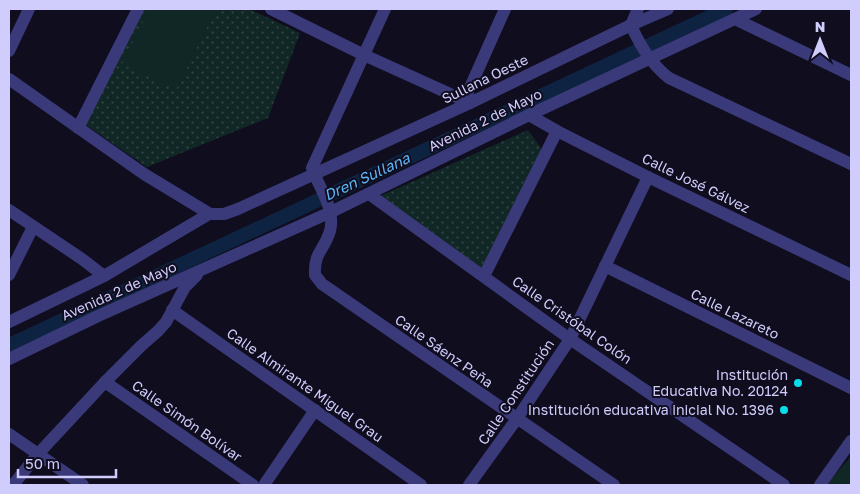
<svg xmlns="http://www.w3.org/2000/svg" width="860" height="494" font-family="'Golos Text',sans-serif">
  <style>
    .grass { fill: url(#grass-dots) }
    .garden { fill: #102726 }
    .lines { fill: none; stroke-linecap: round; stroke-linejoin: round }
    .canal { stroke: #0e2341; stroke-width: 14 }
    .minor { stroke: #3a3a7a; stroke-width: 12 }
    .poi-dot { fill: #0bdce9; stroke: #0f0d1e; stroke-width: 2 }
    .labels { text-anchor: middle; stroke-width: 4; stroke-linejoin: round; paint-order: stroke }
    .street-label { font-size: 14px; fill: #d0ccfc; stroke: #0f0d1e }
    .poi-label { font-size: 14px; fill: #d0ccfc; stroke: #0f0d1e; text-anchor: end }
    .water-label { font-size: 15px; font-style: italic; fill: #5fb7f7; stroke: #0f0d1e }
  </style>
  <defs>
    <pattern id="grass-dots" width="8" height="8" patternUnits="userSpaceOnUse" patternTransform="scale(1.25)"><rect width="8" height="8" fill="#102726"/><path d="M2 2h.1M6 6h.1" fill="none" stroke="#324546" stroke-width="1.8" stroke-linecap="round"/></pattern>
  </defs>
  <rect width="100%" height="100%" fill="#0f0d1e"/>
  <!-- grass -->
  <g class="grass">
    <path d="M143,9h106l51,24 -32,85 -121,49 -67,-46z"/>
    <path d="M528,130l16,22 -62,117 -104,-72z"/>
  </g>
  <!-- garden -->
  <g class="garden">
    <path d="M149,9h67l-40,81 -54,-26z"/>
    <path d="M851,456v29h-25z"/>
  </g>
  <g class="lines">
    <!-- canal -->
    <path class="canal" d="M9,345l717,-336"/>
    <!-- minor -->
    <g class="minor">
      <path d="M271,9l93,46 106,48"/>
      <path d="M385,9l-73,159c7,20 24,41 18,63 -6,20 -16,20 -15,44l7,9 292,201"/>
      <path d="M638,9l-7,16c9,21 20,39 38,53l182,86"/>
      <path d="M735,19l116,56"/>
      <path d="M9,51l20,-42"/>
      <path d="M9,79l135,95 66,40h14l14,-5 232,-106 161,-78 37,-16"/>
      <path d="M464,101l41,-92"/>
      <path d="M529,115l28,16 91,46 203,98"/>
      <path d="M78,128l60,-119"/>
      <path d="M369,194l201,145 214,146"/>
      <path d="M9,210l73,49 22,17"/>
      <path d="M605,266l246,122"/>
      <path d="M9,275l24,-48"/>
      <path d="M484,276l73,-145"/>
      <path d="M172,310l249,175"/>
      <path d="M9,322l95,-46 105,-62"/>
      <path d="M9,359l89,-43 233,-104 198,-97 227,-106"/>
      <path d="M105,382l148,103"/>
      <path d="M9,434l74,51"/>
      <path d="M13,485l25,-31 67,-72 37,-37 16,-14 8,-9 19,-35 12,-12"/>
      <path d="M264,485l51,-75"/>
      <path d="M469,485l47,-65 54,-81 78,-162"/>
      <path d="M820,485l31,-44"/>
    </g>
  </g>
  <!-- markers -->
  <g class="poi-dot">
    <circle cx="798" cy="383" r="5"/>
    <circle cx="784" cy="410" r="5"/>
  </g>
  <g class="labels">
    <!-- street labels -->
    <g class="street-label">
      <text transform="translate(485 79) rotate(-26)" y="5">Sullana Oeste</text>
      <text transform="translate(485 120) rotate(-26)" y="5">Avenida 2 de Mayo</text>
      <text transform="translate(696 183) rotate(26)" y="5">Calle José Gálvez</text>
      <text transform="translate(119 291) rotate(-24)" y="5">Avenida 2 de Mayo</text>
      <text transform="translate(735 314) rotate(26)" y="5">Calle Lazareto</text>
      <text transform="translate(572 320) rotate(35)" y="5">Calle Cristóbal Colón</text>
      <text transform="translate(444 351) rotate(35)" y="5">Calle Sáenz Peña</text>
      <text transform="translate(305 385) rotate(35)" y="5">Calle Almirante Miguel Grau</text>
      <text transform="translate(516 392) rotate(-56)" y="5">Calle Constitución</text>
      <text transform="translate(187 421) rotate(35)" y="5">Calle Simón Bolívar</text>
    </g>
    <!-- poi labels -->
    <g class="poi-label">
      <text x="788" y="380">Institución<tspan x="788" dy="16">Educativa No. 20124</tspan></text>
      <text x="774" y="415">Institución educativa inicial No. 1396</text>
    </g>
    <!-- water labels -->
    <g class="water-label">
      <text transform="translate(367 177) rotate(-25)" y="5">Dren Sullana</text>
    </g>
  </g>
  <!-- border -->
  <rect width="860" height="494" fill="none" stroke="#d0ccfc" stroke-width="20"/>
  <!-- north arrow -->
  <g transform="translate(820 40)" stroke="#0f0d1e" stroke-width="4" paint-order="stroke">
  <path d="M0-4L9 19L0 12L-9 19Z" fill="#d0ccfc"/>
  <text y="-8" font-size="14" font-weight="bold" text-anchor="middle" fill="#d0ccfc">N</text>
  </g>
  <!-- scale -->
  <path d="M18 469v8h98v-8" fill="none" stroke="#d0ccfc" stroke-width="2.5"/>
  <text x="25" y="469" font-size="15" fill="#d0ccfc" stroke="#0f0d1e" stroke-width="4" paint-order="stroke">50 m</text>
</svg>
